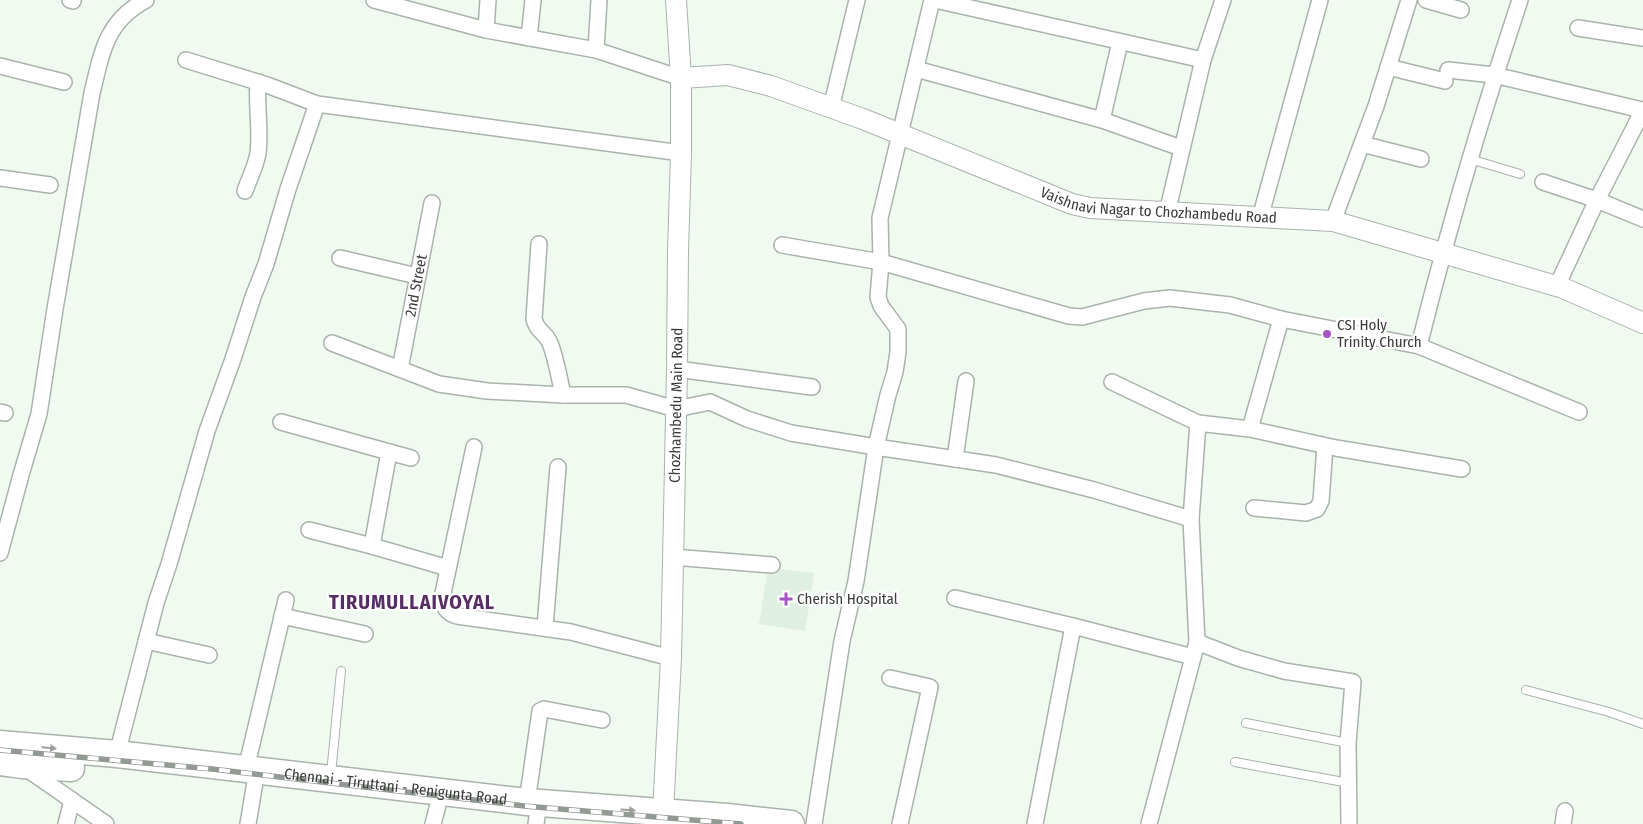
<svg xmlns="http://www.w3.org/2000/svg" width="1643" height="824" font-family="'Fira Sans Condensed',sans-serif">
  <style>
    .built { fill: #dff0e2 }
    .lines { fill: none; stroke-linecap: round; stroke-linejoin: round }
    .lane-casing { stroke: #aab3ab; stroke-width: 10 }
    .street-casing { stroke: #aab3ab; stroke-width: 18 }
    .secondary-casing { stroke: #aab3ab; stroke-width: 22 }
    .highway-casing { stroke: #aab3ab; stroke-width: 29 }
    .lane { stroke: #fff; stroke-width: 8 }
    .street { stroke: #fff; stroke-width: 15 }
    .secondary { stroke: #fff; stroke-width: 20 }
    .highway { stroke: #fff; stroke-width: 26 }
    .rail-casing { stroke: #939993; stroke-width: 5.5 }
    .rail { stroke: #fff; stroke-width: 4; stroke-dasharray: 11; stroke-linecap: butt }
    .oneway { fill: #9c9e9c }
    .poi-dot { fill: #a755c5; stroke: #fff; stroke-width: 2 }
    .labels { text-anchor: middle; stroke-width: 5; stroke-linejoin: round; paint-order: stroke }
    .street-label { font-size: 15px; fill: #3a3d3a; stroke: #fff }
    .poi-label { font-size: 15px; fill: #3a3d3a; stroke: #fff; text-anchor: start }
    .district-label { font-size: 20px; font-weight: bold; letter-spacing: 1px; fill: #562e65; stroke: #fff }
  </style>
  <rect width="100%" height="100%" fill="#f0faf1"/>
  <!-- built -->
  <path class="built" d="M768,567l46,6 -9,58 -46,-7z"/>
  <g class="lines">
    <!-- lane casing -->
    <g class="lane-casing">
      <g id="lane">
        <path d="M1470,159l50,15"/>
        <path d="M1526,690l83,22 34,12"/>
        <path d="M1246,723l102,20"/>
        <path d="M1235,762l114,21"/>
        <path d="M331,774l10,-103"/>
      </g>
    </g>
    <!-- street casing -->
    <g class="street-casing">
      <g id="street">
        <path d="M70,0l3,1"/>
        <path d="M374,0l112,30 110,20 85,28"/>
        <path d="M935,0l268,60 20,-60"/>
        <path d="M1426,0l35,10"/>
        <path d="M1578,28l65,10"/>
        <path d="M486,30l2,-30"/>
        <path d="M529,38l4,-38"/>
        <path d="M596,50l3,-50"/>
        <path d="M186,60l81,25 50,19 364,49"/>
        <path d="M0,66l64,16"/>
        <path d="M1388,67l57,14"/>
        <path d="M916,69l186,51 79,28"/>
        <path d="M1448,70l46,5 148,35 -6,14 -39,76 -40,86"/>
        <path d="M831,108l26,-108"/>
        <path d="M1102,120l18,-78"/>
        <path d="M1362,144l59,15"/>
        <path d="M0,178l50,7"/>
        <path d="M1543,182l54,18 46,19"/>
        <path d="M245,191c4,-12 11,-25 13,-38 3,-23 -2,-47 0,-71"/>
        <path d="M1167,213l36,-153"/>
        <path d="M1260,218l60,-218"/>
        <path d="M1333,221l43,-115 33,-106"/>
        <path d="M539,244l-5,75c3,13 10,12 15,22 6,12 11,40 14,54"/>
        <path d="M782,245l99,17 188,54 13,1 62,-16 26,-3 60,7 51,14 138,27 160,66"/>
        <path d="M340,258l77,18"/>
        <path d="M332,343l107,41 48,7 76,4h63l50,14 34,-7 37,17 44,14 85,14 12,-52 7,-23 3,-20v-23l-17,-23 -3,-9 3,-35 -1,-44 52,-218"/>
        <path d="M1419,346c29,-117 63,-232 101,-346"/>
        <path id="s1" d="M400,369l32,-166"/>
        <path d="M677,369l135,18"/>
        <path d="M1112,382l86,41"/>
        <path d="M0,412l5,1"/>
        <path d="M281,422l108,30 -17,94"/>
        <path d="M1250,429l31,-110"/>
        <path d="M474,447l-32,151c2,10 5,15 15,18l114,16 100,26"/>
        <path d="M389,452l22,6"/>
        <path d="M955,459l11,-78"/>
        <path d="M1254,508l52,5 11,-4 4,-8 4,-55"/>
        <path d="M1191,519l7,-96 52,6 86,19 126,21"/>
        <path d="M309,530l63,16 76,22"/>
        <path d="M0,553l21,-78 18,-61 16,-105 37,-216c10,-41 14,-72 54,-93"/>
        <path d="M673,557l99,8"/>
        <path d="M955,598l118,28 120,31"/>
        <path d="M282,616l83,18"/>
        <path d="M545,627l13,-160"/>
        <path d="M146,641l63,14"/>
        <path d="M1197,642l41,16 46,13 69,11 -5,61 1,81"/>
        <path d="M890,678l40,9 -30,137"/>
        <path d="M117,754l39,-151 13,-39 38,-133 26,-72 20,-62 13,-33 22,-75 29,-85"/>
        <path d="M27,769l79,55"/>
        <path d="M246,769l40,-169"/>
        <path d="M527,802l13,-91 4,-2 58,11"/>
        <path d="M66,824l6,-24"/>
        <path d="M248,824l7,-42"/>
        <path d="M433,824l5,-19"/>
        <path d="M536,824l1,-7"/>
        <path d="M814,824l28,-183 14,-60 20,-134 120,18 98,25 97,29 6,123 -48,182"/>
        <path d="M1035,824l38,-198"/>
        <path d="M1563,824l2,-13"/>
      </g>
    </g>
    <!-- secondary casing -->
    <g class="secondary-casing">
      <g id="secondary">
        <path id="s2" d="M681,78l47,-3 43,11 92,33 209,85 18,4 243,13 230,67 80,35"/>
        <path id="s3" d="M663,813l8,-155 6,-289 1,-119 3,-97v-75l-5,-78"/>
      </g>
    </g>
    <!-- highway casing -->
    <g class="highway-casing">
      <g id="highway">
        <path id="s4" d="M0,744l117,10 410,48 200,15 64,7"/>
        <path d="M0,762l22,3 49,3"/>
      </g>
    </g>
    <!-- lane -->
    <use href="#lane" class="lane"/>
    <!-- street -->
    <use href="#street" class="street"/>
    <!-- secondary -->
    <use href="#secondary" class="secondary"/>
    <!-- highway -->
    <use href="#highway" class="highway"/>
    <!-- rail casing -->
    <g class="rail-casing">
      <path id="rail" d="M0,750l212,19 312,37 217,18"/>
    </g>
    <!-- rail -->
    <use href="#rail" class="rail"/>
  </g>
  <!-- one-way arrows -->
  <defs><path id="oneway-solid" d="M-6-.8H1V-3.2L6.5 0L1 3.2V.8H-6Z" transform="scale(1.25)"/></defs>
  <g class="oneway">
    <use href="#oneway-solid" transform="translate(49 748) rotate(5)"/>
    <use href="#oneway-solid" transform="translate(628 810) rotate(4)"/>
  </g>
  <!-- markers -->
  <g class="poi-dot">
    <circle cx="1327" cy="334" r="5"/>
    <path d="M783.5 591.5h5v5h5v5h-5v5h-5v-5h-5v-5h5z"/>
  </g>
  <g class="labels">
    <!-- street labels -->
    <g class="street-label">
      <text dy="5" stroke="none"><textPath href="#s2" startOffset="501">Vaishnavi Nagar to Chozhambedu Road</textPath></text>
      <text dy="5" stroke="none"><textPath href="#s1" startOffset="85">2nd Street</textPath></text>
      <text dy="5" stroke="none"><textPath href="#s3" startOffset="408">Chozhambedu Main Road</textPath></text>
      <text dy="5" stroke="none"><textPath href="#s4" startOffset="398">Chennai - Tiruttani - Renigunta Road</textPath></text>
    </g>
    <!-- poi labels -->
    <g class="poi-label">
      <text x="1337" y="330">CSI Holy<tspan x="1337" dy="17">Trinity Church</tspan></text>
      <text x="797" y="604">Cherish Hospital</text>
    </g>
    <!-- district labels -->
    <g class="district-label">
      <text x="412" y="609">TIRUMULLAIVOYAL</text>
    </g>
  </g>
</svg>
